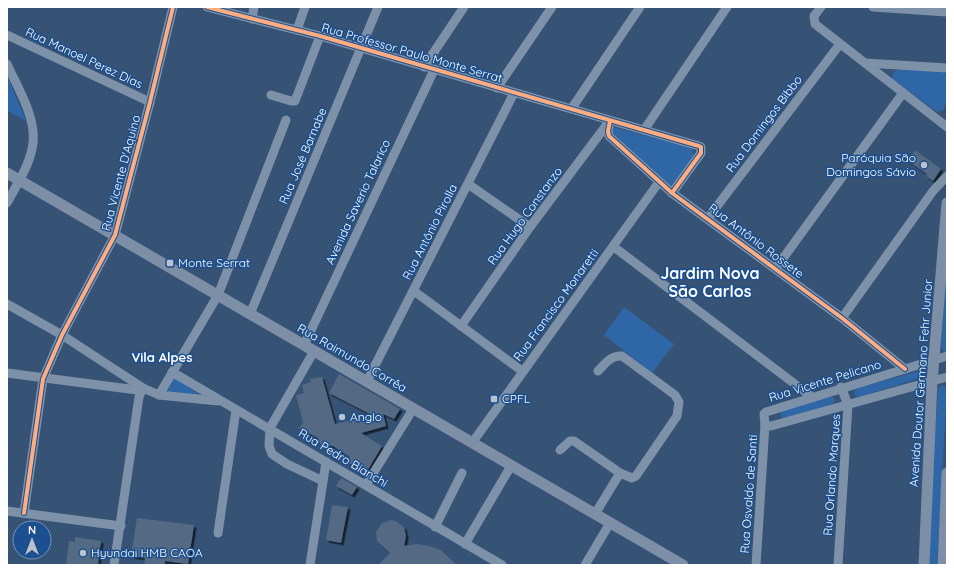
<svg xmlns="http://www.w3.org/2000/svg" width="954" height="572" font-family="Quicksand,sans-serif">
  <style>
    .green { fill: #2f66a5 }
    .building { fill: #526984; filter: url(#shadow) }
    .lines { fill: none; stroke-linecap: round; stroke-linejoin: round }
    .minor { stroke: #7d92a8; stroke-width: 9 }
    .major { stroke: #7d8ea7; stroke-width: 11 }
    .cycleway-casing { stroke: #1b4f8f; stroke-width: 6 }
    .cycleway { stroke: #ffac80; stroke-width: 4 }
    .poi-dot { fill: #b9c2ce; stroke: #1b4f8f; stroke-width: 1.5 }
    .labels { text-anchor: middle; stroke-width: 3; stroke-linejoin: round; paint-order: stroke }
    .street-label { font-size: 12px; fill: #fff; stroke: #1b4f8f }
    .poi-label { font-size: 12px; fill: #fff; stroke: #1b4f8f; text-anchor: start }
    .neighbourhood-label { font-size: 13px; font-weight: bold; fill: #fff; stroke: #1b4f8f }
    .district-label { font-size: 16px; font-weight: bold; fill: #fff; stroke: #1b4f8f }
  </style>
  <defs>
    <filter id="shadow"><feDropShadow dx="2.5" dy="2.5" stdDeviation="0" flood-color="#0009"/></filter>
  </defs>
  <rect width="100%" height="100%" fill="#365274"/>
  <!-- green -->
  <g class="green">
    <path d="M899,69l45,2c5,8 4,32 -1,39l-6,2 -45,-33 1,-7z"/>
    <path d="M7,75l19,46 -19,-10z"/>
    <path d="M613,127l79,21 2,9 -21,29 -4,-1 -57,-53z"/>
    <path d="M947,253v98l-1,1 -5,-4z"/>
    <path d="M624,307l50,37 -22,29 -48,-38z"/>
    <path d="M923,370l4,3 -3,4 -65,20 -4,-1 -1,-4 3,-4z"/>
    <path d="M173,378h3l24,17 -32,-3 -1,-4z"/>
    <path d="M943,385l4,4 -10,173 -1,3h-10l12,-175 2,-4z"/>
    <path d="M831,396l4,4 -2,4 -49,15 -3,-2v-6z"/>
  </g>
  <!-- building -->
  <g class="building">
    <path d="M915,150l26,19 -8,12 -7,-5 1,-2 -19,-13z"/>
    <path d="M339,374l61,35 -6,10 -11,-5 3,12 -25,7 21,13 -16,27 -19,-11 3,-5 -17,-11 -12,-1 -3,-7 -19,-10 4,-6 -7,-27 8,-2 -2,-8 9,-3 -1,-3 12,-2 13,47 37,-9 -43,-22z"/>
    <path d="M341,478l16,9 -5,8 -16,-9z"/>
    <path d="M332,505l16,2 -7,36 -15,-3z"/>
    <path d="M137,518l57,7 -6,39 -23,-3v4h-21l1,-7 -14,-2z"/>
    <path d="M391,520l5,1 8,6 2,9 -2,10 13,-2 12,2 12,4 16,15h-79l12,-12 -13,-12 -1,-9 6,-9z"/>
    <path d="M75,537l26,4 -3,24h-32l3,-24 6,1z"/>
  </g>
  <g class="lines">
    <!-- minor -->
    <g class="minor">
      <path d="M207,7l113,29 379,110 2,1v6l-29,40"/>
      <path d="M821,7l-7,9 1,8 132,103"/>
      <path d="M873,7l74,5"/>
      <path d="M252,19l2,-12"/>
      <path d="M297,30l8,-23"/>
      <path d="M7,35l143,67"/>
      <path d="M865,63l82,5"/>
      <path d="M7,64c11,25 32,57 25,85 -4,19 -16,37 -25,54"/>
      <path d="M424,67l40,-60"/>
      <path d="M497,88l55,-81"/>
      <path d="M271,95l20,6h4l25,-65"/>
      <path d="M572,108l68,-101"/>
      <path d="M610,121l-2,10 1,5 63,57 170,125 63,51"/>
      <path d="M644,130l83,-123"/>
      <path d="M468,184l62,43"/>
      <path d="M708,218l132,-174"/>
      <path d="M614,247l198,150"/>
      <path d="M776,268l127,-175"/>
      <path d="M414,291l108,80"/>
      <path d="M7,304l55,31 81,53 -4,9 -25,168"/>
      <path d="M250,314l128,-307"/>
      <path d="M842,318l91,-127 14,-15"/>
      <path d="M461,326l69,-99 78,-104"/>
      <path d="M304,345l130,-275"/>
      <path d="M314,351l-44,77 -1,18 3,8 15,10 36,17"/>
      <path d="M172,372l330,193"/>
      <path d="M7,373l130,17 6,-2 16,7 59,6"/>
      <path d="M367,381l147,-288"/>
      <path d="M159,395l59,-100 68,-175"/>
      <path d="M765,425l6,1 176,-49"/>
      <path d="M472,443l187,-261"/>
      <path d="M560,450l10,-9h4l46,32 12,5 4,-2 41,-60 2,-14 -4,-7 -53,-39c-11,-1 -17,8 -24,15"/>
      <path d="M366,485l47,-76"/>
      <path d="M7,511l114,15"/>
      <path d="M24,513l19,-134 19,-44 53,-100 35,-133 23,-95"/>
      <path d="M595,514l25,-41"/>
      <path d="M435,527l27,-54"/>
      <path d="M218,533l18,-123"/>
      <path d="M465,544l46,-78"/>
      <path d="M310,565l16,-103"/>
      <path d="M585,565l25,-42"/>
      <path d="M756,565l9,-140 -1,-11 2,-2 181,-56"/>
      <path d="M838,565l10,-160 -7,-18"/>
    </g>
    <!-- major -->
    <g class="major">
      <path d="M7,173l676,392"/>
      <path d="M924,565l8,-183 15,-179"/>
      <path d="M943,565l4,-92"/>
    </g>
    <!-- cycleway casing -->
    <g class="cycleway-casing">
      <g id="cycleway">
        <path d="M207,7l113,29 379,110 2,1v6l-29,40"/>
        <path d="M610,121l-2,10 1,5 63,57 170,125 63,51"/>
        <path d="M24,513l19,-134 19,-44 53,-100 35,-133 23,-95"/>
      </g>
    </g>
    <!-- cycleway -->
    <use href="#cycleway" class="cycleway"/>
  </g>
  <!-- markers -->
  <g class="poi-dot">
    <circle cx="924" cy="165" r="4"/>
    <rect x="166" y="259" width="8" height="8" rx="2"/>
    <rect x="490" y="395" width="8" height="8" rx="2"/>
    <circle cx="342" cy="417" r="4"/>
    <circle cx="83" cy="553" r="4"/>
  </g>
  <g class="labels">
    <!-- street labels -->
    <g class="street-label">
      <text transform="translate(412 53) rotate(16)" y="4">Rua Professor Paulo Monte Serrat</text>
      <text transform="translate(84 58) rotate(25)" y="4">Rua Manoel Perez Dias</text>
      <text transform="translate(764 124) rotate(-53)" y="4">Rua Domingos Bibbo</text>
      <text transform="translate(303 156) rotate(-67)" y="4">Rua José Barnabe</text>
      <text transform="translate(121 173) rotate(-75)" y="4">Rua Vicente D'Aquino</text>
      <text transform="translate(358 202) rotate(-65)" y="4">Avenida Saverio Talarico</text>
      <text transform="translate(525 216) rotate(-54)" y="4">Rua Hugo Constanzo</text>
      <text transform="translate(430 232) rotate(-63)" y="4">Rua Antônio Pirolla</text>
      <text transform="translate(756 241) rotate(37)" y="4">Rua Antônio Rossete</text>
      <text transform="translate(556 305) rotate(-54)" y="4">Rua Francisco Monaretti</text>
      <text transform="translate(352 358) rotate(30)" y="4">Rua Raimundo Corrêa</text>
      <text transform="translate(825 381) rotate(-17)" y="4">Rua Vicente Pelicano</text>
      <text transform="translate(921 383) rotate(-86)" y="4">Avenida Doutor Germano Fehr Junior</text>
      <text transform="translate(343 458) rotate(31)" y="4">Rua Pedro Bianchi</text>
      <text transform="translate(832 475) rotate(-86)" y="4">Rua Orlando Marques</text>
      <text transform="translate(749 494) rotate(-86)" y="4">Rua Osvaldo de Santi</text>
    </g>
    <!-- poi labels -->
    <g class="poi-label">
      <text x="916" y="162" text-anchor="end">Paróquia São<tspan x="916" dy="14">Domingos Sávio</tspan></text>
      <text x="178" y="267">Monte Serrat</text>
      <text x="502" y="403">CPFL</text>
      <text x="350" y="421">Anglo</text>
      <text x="91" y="557">Hyundai HMB CAOA</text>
    </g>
    <!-- neighbourhood labels -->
    <g class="neighbourhood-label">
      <text x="162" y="362">Vila Alpes</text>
    </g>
    <!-- district labels -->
    <g class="district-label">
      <text x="710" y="279">Jardim Nova<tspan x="710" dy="18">São Carlos</tspan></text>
    </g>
  </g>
  <!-- border -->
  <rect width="954" height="572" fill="none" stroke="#ffffff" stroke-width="16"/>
  <!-- north arrow -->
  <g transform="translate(32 540)"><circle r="19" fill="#1b4f8f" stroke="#7695bc"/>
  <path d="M0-3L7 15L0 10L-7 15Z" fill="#b9c2ce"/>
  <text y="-6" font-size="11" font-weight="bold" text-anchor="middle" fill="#ffffff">N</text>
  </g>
</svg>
